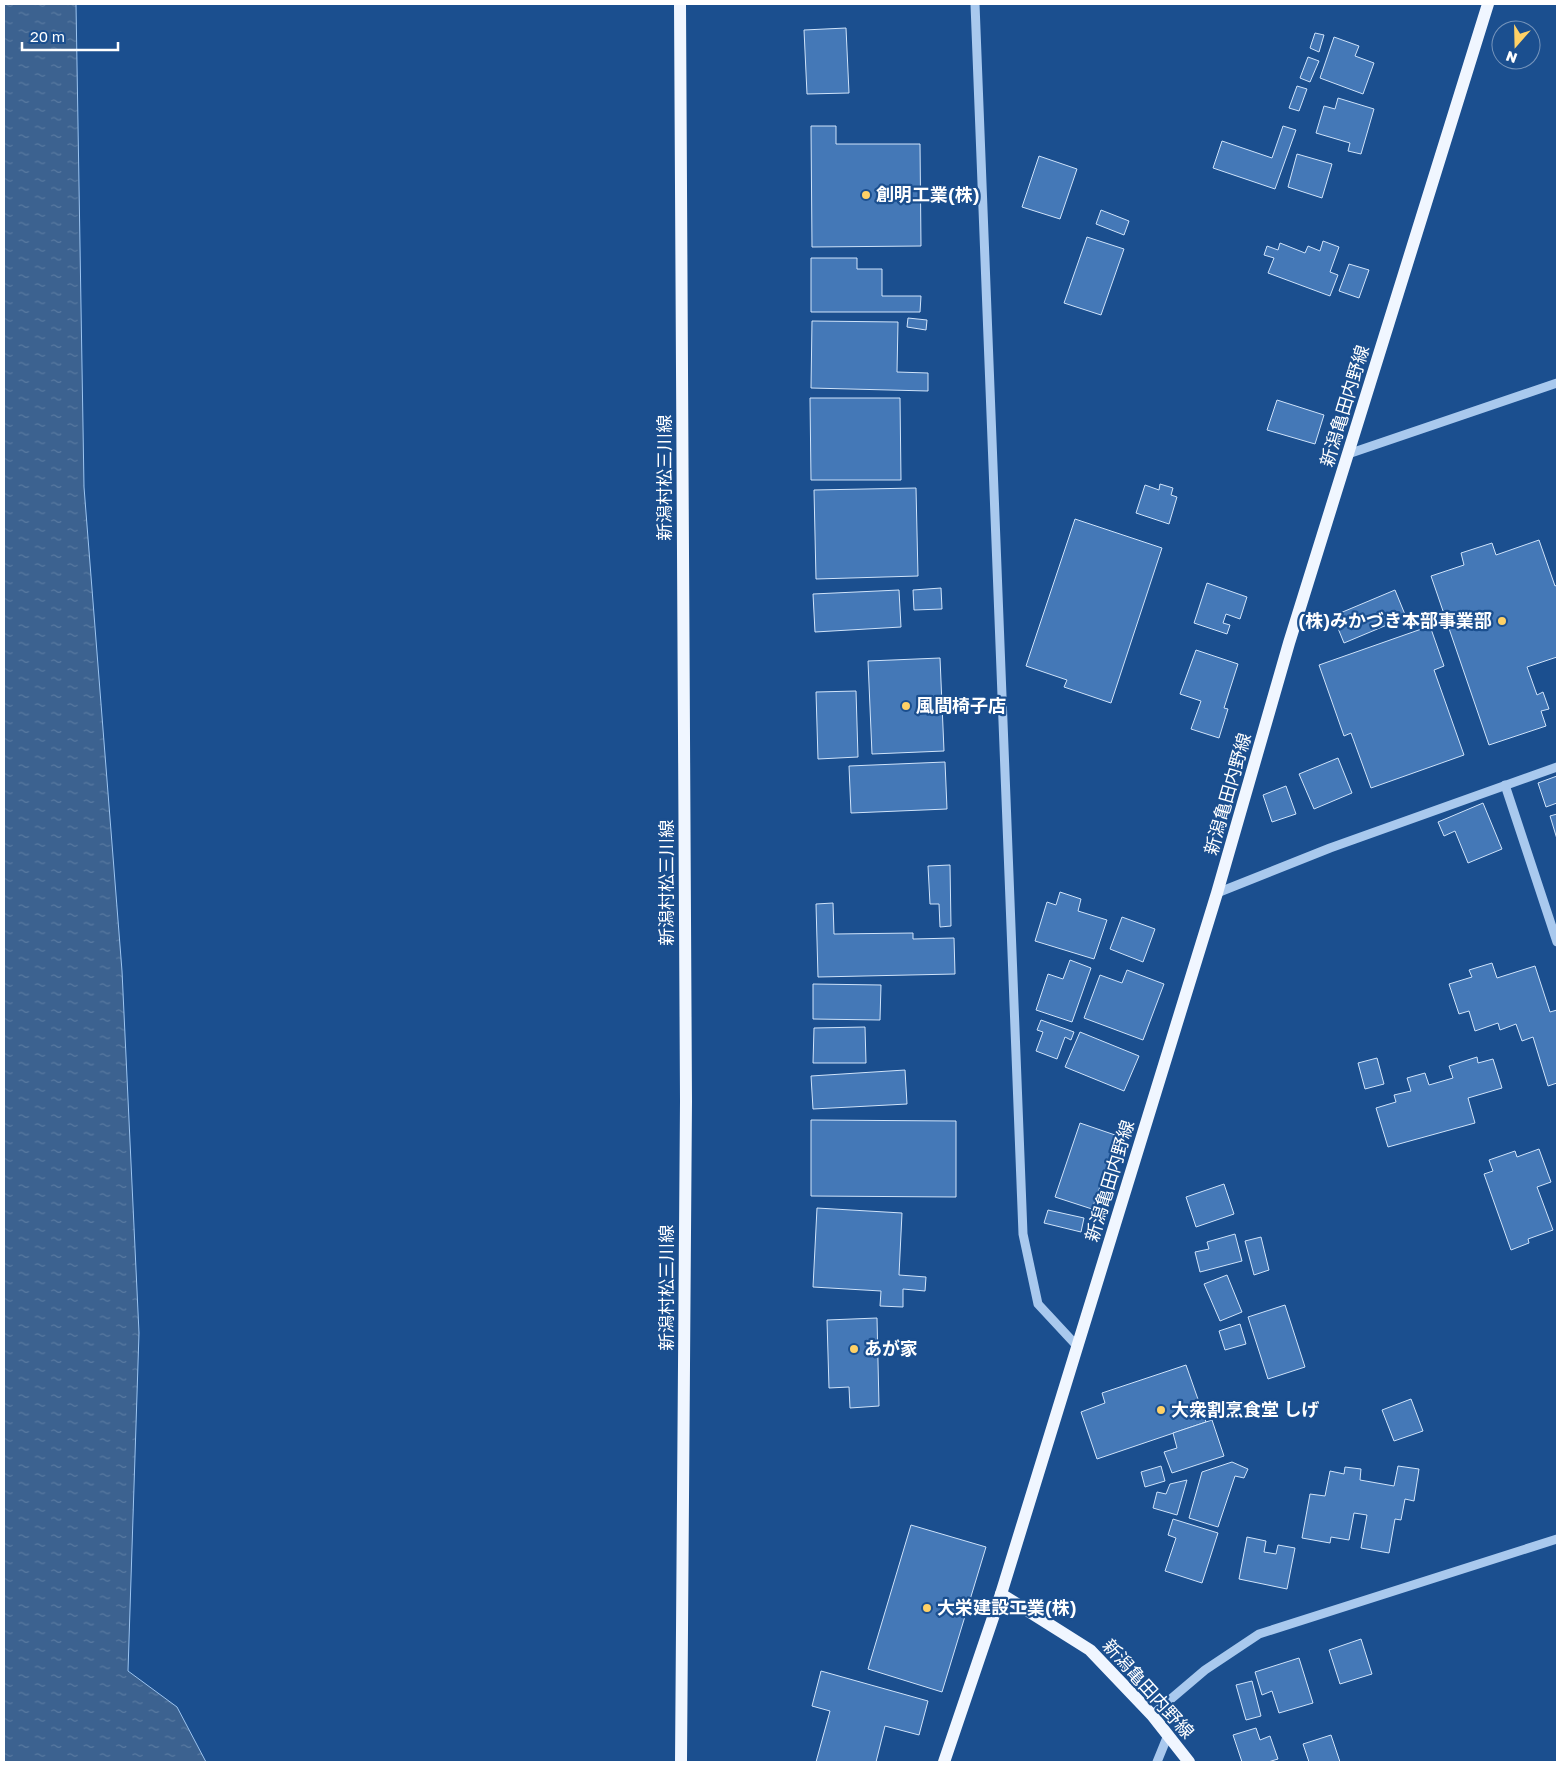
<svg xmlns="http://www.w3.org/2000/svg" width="1561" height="1766" font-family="'Golos Text','Noto Sans JP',sans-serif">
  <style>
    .water { fill: url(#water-ripples); stroke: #9cc4f0 }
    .building { fill: #4478b7; stroke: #cfe3fa }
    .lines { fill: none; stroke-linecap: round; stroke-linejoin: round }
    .minor { stroke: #a9c9ee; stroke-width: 9 }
    .major { stroke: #f0f6ff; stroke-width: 12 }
    .poi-dot { fill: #ffd166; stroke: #1b4f8f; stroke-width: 2 }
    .labels { text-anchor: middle; stroke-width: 4.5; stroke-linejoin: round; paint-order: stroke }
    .poi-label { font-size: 18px; font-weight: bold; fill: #fff; stroke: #1b4f8f; text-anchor: start }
    .street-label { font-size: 18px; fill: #fff; stroke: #1b4f8f }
  </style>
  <defs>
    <pattern id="water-ripples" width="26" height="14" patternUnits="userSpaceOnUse" patternTransform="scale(1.25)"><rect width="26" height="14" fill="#3c6290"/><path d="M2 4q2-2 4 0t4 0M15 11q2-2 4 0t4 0" fill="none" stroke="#597aa1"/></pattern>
  </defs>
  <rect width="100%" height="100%" fill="#1b4f8f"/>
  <!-- water -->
  <path class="water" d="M4,4h72l8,483 38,484 17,362 -11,338 49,36 29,55h-202z"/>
  <!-- building -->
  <g class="building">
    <path d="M846,28l3,65 -42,1 -3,-64z"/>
    <path d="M1315,33l9,2 -5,17 -9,-4z"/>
    <path d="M1334,37l25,9 -4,10 19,7 -11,31 -43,-16z"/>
    <path d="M1308,57l11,4 -9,21 -10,-4z"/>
    <path d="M1297,86l10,3 -8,22 -10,-3z"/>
    <path d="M1338,98l36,11 -13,45 -13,-3 2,-8 -34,-10 8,-27 11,3z"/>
    <path d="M811,126h25v18h84l1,102 -109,1z"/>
    <path d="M1283,126l13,4 -21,59 -62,-21 9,-27 50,17z"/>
    <path d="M1297,154l35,10 -10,34 -34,-11z"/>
    <path d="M1039,156l38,13 -17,50 -38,-12z"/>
    <path d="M1101,210l28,11 -5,14 -28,-11z"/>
    <path d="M1087,237l37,12 -23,66 -37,-12z"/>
    <path d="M1323,241l16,6 -9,25 8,3 -8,21 -62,-23 6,-15 -10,-3 3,-9 11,4 2,-7 25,10 3,-7 12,5z"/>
    <path d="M811,258h46v11h25v27h39l-1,16h-109z"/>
    <path d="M1349,264l20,6 -10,28 -20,-7z"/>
    <path d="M908,318l19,2 -1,10 -19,-3z"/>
    <path d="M812,321l86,1 -1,50 31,1v18l-117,-3z"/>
    <path d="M810,398h90l1,82h-90z"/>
    <path d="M1277,400l47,15 -9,29 -48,-14z"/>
    <path d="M1160,484l13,4 -2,7 6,2 -8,27 -33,-11 9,-28 14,5z"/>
    <path d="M916,488l2,88 -102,3 -2,-89z"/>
    <path d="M1075,519l87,29 -51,155 -47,-16 3,-7 -41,-14z"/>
    <path d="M1539,540l16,46 2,-1v72l-30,10 10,28 6,-3 6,17 -8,2 5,15 -57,19 -58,-169 33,-11 -3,-12 31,-10 4,12z"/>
    <path d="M1207,583l40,14 -7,22 -14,-5 -3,9 7,2 -3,9 -33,-11z"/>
    <path d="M941,588l1,21 -28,1 -1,-20z"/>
    <path d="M899,590l2,37 -86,5 -2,-38z"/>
    <path d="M1395,590l11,27 -62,26 -11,-27z"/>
    <path d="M1430,626l14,40 -10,4 30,85 -93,33 -20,-55 -7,3 -25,-71z"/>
    <path d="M1196,650l42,14 -14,44 4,1 -9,29 -28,-9 10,-28 -21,-7z"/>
    <path d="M940,658l4,93 -72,3 -4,-93z"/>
    <path d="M856,691l2,66 -40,2 -2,-67z"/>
    <path d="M1338,758l14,35 -38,16 -15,-35z"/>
    <path d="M945,762l2,47 -96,4 -2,-47z"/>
    <path d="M1557,776v27l-11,4 -8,-24z"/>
    <path d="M1286,786l10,28 -24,8 -9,-27z"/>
    <path d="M1483,803l19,46 -34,14 -13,-32 -11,5 -6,-14z"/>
    <path d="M1557,814v25l-7,-23z"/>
    <path d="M950,865l1,61 -11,1 -1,-23h-9l-2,-38z"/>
    <path d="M1060,892l21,7 -3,12 29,9 -13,39 -59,-18 12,-39 9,3z"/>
    <path d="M833,903l1,31 79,-1v6l41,-1 1,36 -137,3 -2,-73z"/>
    <path d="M1122,917l33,12 -12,33 -33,-13z"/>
    <path d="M1070,960l21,8 -19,54 -36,-12 12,-36 15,5z"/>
    <path d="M1492,963l5,15 38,-12 15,46 7,-2v73l-9,3 -15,-49 -11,4 -6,-17 -16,6 -2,-7 -23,8 -6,-20 -10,3 -10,-30 23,-7 -3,-7z"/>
    <path d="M1127,970l37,14 -21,56 -59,-22 16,-43 22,8z"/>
    <path d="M813,984l68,1 -1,35 -67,-1z"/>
    <path d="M1041,1020l33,12 -3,8 -6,-3 -8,22 -21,-8 7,-19 -6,-2z"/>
    <path d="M865,1027l1,36h-53l1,-35z"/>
    <path d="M1080,1032l59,24 -15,35 -59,-24z"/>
    <path d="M1477,1057l1,6 15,-4 9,29 -34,10 7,25 -87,24 -12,-39 20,-6 -2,-7 17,-4 -4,-13 18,-5 4,12 24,-7 -4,-12z"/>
    <path d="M1377,1058l7,26 -19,5 -7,-26z"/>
    <path d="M905,1070l2,34 -94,5 -2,-33z"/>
    <path d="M811,1120l145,1v76l-145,-1z"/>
    <path d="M1080,1123l38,13 -26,73 -37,-12z"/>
    <path d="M1539,1149l12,33 -14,5 16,43 -25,9 1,4 -18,7 -27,-76 9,-3 -4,-11 26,-9 2,6z"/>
    <path d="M1224,1184l10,30 -38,13 -10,-30z"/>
    <path d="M817,1208l85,5 -3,62 27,2 -1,14 -22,-2v18l-23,-1 1,-15 -68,-4z"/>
    <path d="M1048,1210l36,8 -3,14 -37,-9z"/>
    <path d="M1235,1234l7,27 -42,11 -5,-20 14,-3 -2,-7z"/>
    <path d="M1261,1237l8,33 -15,5 -9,-34z"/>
    <path d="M1227,1275l15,37 -22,9 -16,-37z"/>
    <path d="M1285,1305l20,62 -37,12 -20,-62z"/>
    <path d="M877,1318l2,88 -29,2 -1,-21 -20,1 -2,-68z"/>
    <path d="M1240,1324l6,20 -21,6 -6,-19z"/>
    <path d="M1186,1365l20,57 -109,37 -16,-47 24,-9 -3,-10z"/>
    <path d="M1411,1399l12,32 -29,10 -12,-31z"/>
    <path d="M1212,1420l12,36 -52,17 -8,-21 13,-4 -4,-15z"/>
    <path d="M1232,1462l16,7 -4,9 -9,-2 -17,51 -29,-9 13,-46z"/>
    <path d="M1161,1466l4,15 -20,6 -4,-15z"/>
    <path d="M1398,1466l21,3 -5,32 -9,-2 -4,21 -6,-1 -6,34 -28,-5 6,-33 -13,-2 -5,27 -18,-3 -1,6 -28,-5 8,-44 15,2 5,-25 14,3 1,-7 16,2 -1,11 34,6z"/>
    <path d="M1187,1480l-10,35 -24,-7 4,-16 9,2 4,-10z"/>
    <path d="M1173,1519l45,14 -16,50 -37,-12 11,-33 -8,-3z"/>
    <path d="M911,1525l75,22 -44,145 -74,-23z"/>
    <path d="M1247,1537l19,4 -2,11 12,2 2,-9 17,3 -8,41 -48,-10z"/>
    <path d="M1361,1639l11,35 -32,10 -11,-34z"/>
    <path d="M1299,1658l14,45 -34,10 -7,-22 -10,4 -7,-23z"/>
    <path d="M821,1671l107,30 -9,34 -34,-9 -9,36h-60l14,-51 -18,-5z"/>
    <path d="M1252,1681l9,35 -15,4 -10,-35z"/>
    <path d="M1256,1728l4,12 10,-4 8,23 -10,3h-26l-9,-27z"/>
    <path d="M1331,1735l9,27h-31l-6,-18z"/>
  </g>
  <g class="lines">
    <!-- minor -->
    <g class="minor">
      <path d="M975,4l48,1230 15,70 39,42"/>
      <path d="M1348,454l209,-71"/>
      <path d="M1505,785l52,157"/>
      <path d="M1217,893l113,-45 227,-81"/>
      <path d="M1152,1715l53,-45 54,-36 298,-95"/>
      <path d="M1157,1762l11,-27"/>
    </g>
    <!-- major -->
    <g class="major">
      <path d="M680,4l6,1097 -5,661"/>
      <path d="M1001,1594l89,56 62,65 37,47"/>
      <path d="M944,1762l57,-168 216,-701 72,-250 199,-639"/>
    </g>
  </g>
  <!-- markers -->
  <g class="poi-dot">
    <circle cx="866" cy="195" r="5"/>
    <circle cx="1502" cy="621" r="5"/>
    <circle cx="906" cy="706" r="5"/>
    <circle cx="854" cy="1349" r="5"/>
    <circle cx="1161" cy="1410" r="5"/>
    <circle cx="927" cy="1608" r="5"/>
  </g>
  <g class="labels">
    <!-- poi labels -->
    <g class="poi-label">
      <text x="876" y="201">創明工業(株)</text>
      <text x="1492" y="627" text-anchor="end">(株)みかづき本部事業部</text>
      <text x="916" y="712">風間椅子店</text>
      <text x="864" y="1355">あが家</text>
      <text x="1171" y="1416">大衆割烹食堂 しげ</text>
      <text x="937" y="1614">大栄建設工業(株)</text>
    </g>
    <!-- street labels -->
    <g class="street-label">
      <text transform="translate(1345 406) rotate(-73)" y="6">新潟亀田内野線</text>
      <text transform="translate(665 478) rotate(-90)" y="6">新潟村松三川線</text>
      <text transform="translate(1228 794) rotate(-74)" y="6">新潟亀田内野線</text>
      <text transform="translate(667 883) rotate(-90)" y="6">新潟村松三川線</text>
      <text transform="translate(1110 1181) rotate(-73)" y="6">新潟亀田内野線</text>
      <text transform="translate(667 1288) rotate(-90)" y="6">新潟村松三川線</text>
      <text transform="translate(1148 1689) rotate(48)" y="6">新潟亀田内野線</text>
    </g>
  </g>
  <!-- border -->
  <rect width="1561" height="1766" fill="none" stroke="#ffffff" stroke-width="10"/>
  <!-- north arrow -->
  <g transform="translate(1516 45) rotate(200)"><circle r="24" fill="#1b4f8f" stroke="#7695bc"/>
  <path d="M0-4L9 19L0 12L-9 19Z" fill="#ffd166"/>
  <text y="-8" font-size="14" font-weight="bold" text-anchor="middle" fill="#ffffff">N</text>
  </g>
  <!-- scale -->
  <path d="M22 42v8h96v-8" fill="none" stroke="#ffffff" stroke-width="2.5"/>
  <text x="30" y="42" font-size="15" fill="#ffffff" stroke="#1b4f8f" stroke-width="4" paint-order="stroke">20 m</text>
</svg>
